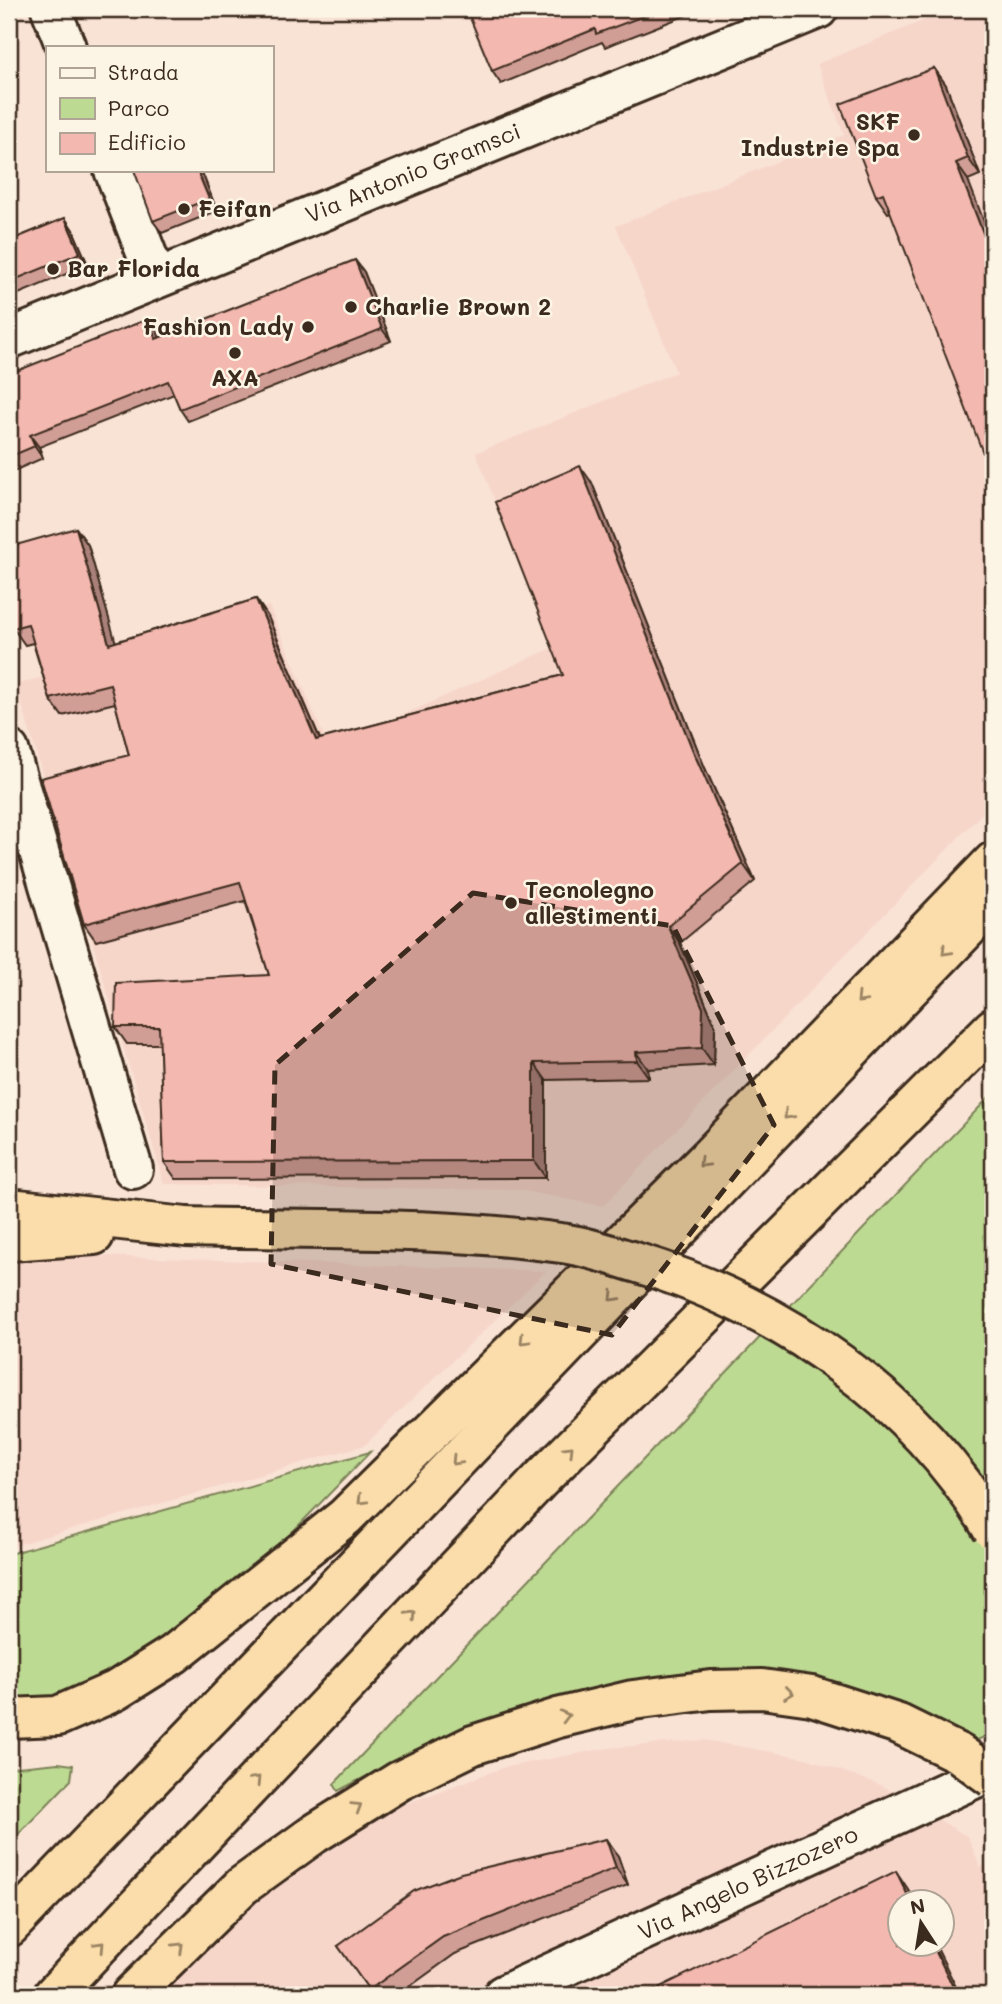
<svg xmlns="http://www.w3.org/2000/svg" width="1002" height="2004" font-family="Mali,sans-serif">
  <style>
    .built { fill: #f7d6ca; fill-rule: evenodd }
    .green { fill: #bdda92; stroke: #7c8258; stroke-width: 2 }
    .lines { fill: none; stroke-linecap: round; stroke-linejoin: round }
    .minor-casing { stroke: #3b2a1e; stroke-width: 44 }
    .highway-casing { stroke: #3b2a1e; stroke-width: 44 }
    .minor { stroke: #fcf5e5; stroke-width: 38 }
    .highway { stroke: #fbddab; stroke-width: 38 }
    .highway-bridge-casing { stroke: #3b2a1e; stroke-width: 44; stroke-linecap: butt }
    .highway-bridge { stroke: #fbddab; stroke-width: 38 }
    .wall { fill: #d19e96; stroke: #3b2a1e; stroke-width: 2 }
    .shaded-wall { fill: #aa817a; stroke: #3b2a1e; stroke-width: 2 }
    .building { fill: #f3b8af; stroke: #3b2a1e; stroke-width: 2 }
    .oneway { stroke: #9b8464 }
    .marked { fill: #3b2a1e; fill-opacity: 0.2; stroke: #3b2a1e; stroke-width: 5; stroke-dasharray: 14 9; stroke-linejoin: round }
    .poi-dot { fill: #3b2a1e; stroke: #fcf5e5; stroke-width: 2.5 }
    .labels { text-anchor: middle; stroke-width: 5; stroke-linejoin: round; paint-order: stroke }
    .poi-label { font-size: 23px; font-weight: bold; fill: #3b2a1e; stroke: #fcf5e5; text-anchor: start }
    .street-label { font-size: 23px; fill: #3b2a1e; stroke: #fcf5e5 }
  </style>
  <rect width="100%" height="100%" fill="#f9e3d5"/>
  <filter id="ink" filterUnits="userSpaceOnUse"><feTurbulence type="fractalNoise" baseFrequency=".0143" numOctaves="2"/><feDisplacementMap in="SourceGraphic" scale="14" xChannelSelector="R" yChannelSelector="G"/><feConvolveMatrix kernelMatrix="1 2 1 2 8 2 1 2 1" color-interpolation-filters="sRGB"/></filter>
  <g filter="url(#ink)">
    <!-- built -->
    <g class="built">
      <path d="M952,9h41v793l-390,404 -84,-16 -355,-6 -148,-499 253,-79 60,142 223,-100 -76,-195 200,-81 -60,-146 228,-91 -27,-71z"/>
      <path d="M9,1253l537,18 -181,174 -356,102z"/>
      <path d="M704,1740l102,18 75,27 87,52 12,30 13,-5v133h-844l31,-33 107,-83 110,-72 108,-40 103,-19zM900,1902h42v42h-42z"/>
    </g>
    <!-- green -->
    <g class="green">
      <path d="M993,1093v640l-20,9 -126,-50 -332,20 -89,33 -88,46 -4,-7z"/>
      <path d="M370,1452l-204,210 -157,58v-166z"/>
      <path d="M58,1763l15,2 -2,15 -62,64v-76z"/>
    </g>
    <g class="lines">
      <!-- minor casing -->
      <g class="minor-casing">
        <g id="minor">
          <path d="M51,9l15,38"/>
          <path d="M114,170l42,108"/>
          <path d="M9,339l809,-330"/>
          <path d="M9,750l124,419"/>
          <path d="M503,1995l490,-225"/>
        </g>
      </g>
      <!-- highway casing -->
      <g class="highway-casing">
        <g id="highway">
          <path d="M9,1208l177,19"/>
          <path d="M9,1241l85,-6"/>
          <path d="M9,1718l49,-2 57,-25 59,-37 171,-137 359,-355 289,-300"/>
          <path d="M9,1927l984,-1025"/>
          <path d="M53,1995l487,-515 453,-452"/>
          <path d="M131,1995l111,-109 72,-52 85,-53 74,-36 85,-27 75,-18 78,-10 51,-1 50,7 87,28 61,30"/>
        </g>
      </g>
      <!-- minor -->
      <use href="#minor" class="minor"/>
      <!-- highway -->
      <use href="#highway" class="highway"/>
      <!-- highway-bridge casing -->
      <g class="highway-bridge-casing">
        <g id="highway-bridge">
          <path d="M186,1227c124,3 252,-1 375,16 26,3 53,13 77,20 144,44 278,136 355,267"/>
          <path d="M960,1754l33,24"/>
        </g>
      </g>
      <!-- highway-bridge -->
      <use href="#highway-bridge" class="highway-bridge"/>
    </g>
    <!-- wall -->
    <g class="wall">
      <path d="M477,9h225l-97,38 -3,-5 -101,42 -9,-13z"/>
      <path d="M934,68l12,17 34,90 -92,38 -12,-17z"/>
      <path d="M201,170l16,41 -55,22 -9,-12z"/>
      <path d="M65,218l8,12 15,35 -79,33v-57z"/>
      <path d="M355,260l9,12 27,69 -203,80 -8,-12 -6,-15 -135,53 4,11 -34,15v-101l1,2 147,-43 2,7z"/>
      <path d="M592,483l113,285 50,113 -75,62 35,82 -1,40 -66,4 1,9 -103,2v98l-370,1 -12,-17 -4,-118h-33l-12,-17 154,-52 -24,-74 -149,40 -12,-17 45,-169 -14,-52 -53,13 -12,-17 -17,-56 -8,2 -12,-17 63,-100 12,17 27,97 141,-43 12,18 52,122 243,-64z"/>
      <path d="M618,1856l10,29 -173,69 -57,41h-25l-35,-49z"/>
    </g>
    <!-- shaded-wall -->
    <g class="shaded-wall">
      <path d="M934,68l12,17 34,90 -12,-17z"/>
      <path d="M956,163l12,17 25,65v14z"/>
      <path d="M197,170h4l16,41 -8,-12z"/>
      <path d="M65,218l8,12 15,35 -8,-12z"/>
      <path d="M355,260l9,12 27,69 -9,-12z"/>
      <path d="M148,319l9,12 8,20 -9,-12z"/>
      <path d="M30,435l9,12 4,11 -8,-12z"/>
      <path d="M580,466l12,17 113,285 50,113 -12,-17 -50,-113z"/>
      <path d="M76,528l12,17 33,116 -12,-17z"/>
      <path d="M256,599l12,18 60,141 -12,-18z"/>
      <path d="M668,926l12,17 35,82 -1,40 -12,-17z"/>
      <path d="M636,1052l12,17 1,9 -12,-17z"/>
      <path d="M534,1063l12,17v98l-12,-17z"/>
      <path d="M606,1839l12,17 10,29 -12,-17z"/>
      <path d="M896,1871l12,18 7,13h-4z"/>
      <path d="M932,1944h3l25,51h-3z"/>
    </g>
    <!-- building -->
    <g class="building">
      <path d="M477,9h185l-66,25 -1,-5 -103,42 -24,-58z"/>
      <path d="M934,68l34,90 -12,5 37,96v220l-110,-286 -7,3 -36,-92z"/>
      <path d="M134,170h63l12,29 -56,22z"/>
      <path d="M65,218l15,35 -71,29v-41z"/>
      <path d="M355,260l27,69 -202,80 -12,-28 -138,54 5,11 -26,11v-83l139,-55 8,20z"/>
      <path d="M580,466l113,285 50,113 -75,62 35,82 -1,40 -66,4 1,9 -103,2v98l-370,1 -5,-135h-44l1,-44 153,-8 -29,-93 -156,42 -43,-146 88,-23 -19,-71 -60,15 -22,-75 -15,4 -4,-14v-67l67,-19 33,116 147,-45 60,141 247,-65 -68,-173z"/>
      <path d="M606,1839l10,29 -173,69 -74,53 -31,-44 76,-55 47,-18z"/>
      <path d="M896,1871l15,31h-11v42h32l25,51h-310l-1,-1z"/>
    </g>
    <!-- one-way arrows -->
    <defs><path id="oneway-chevron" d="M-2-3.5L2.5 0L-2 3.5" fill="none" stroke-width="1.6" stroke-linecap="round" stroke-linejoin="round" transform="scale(1.75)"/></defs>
    <g class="oneway">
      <use href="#oneway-chevron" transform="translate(946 951) rotate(134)"/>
      <use href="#oneway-chevron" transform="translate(861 999) rotate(134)"/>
      <use href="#oneway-chevron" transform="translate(788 1115) rotate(134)"/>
      <use href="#oneway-chevron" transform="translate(703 1163) rotate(135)"/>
      <use href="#oneway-chevron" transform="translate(614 1297) rotate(134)"/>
      <use href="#oneway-chevron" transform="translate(524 1340) rotate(135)"/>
      <use href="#oneway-chevron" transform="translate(569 1450) rotate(-45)"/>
      <use href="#oneway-chevron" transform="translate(456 1461) rotate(134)"/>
      <use href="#oneway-chevron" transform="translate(362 1500) rotate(135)"/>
      <use href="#oneway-chevron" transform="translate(412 1615) rotate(-47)"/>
      <use href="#oneway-chevron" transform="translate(789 1693) rotate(8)"/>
      <use href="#oneway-chevron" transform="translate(565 1716) rotate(-14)"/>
      <use href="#oneway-chevron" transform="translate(256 1780) rotate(-47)"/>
      <use href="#oneway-chevron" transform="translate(357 1807) rotate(-32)"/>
      <use href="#oneway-chevron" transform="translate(100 1946) rotate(-47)"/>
      <use href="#oneway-chevron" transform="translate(179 1947) rotate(-44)"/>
    </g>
  </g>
  <!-- marked area -->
  <path class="marked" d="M473,893l200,33 101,199 -162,210 -341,-71 4,-199z"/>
  <!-- markers -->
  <g class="poi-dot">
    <circle cx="914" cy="135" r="7"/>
    <circle cx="184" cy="209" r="7"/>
    <circle cx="53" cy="269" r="7"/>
    <circle cx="351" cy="307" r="7"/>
    <circle cx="308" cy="327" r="7"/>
    <circle cx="235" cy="353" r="7"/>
    <circle cx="511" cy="903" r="7"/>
  </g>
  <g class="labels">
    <!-- poi labels -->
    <g class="poi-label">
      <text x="900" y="130" text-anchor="end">SKF<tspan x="900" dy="26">Industrie Spa</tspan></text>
      <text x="198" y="217">Feifan</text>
      <text x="67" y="277">Bar Florida</text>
      <text x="365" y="315">Charlie Brown 2</text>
      <text x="294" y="335" text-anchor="end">Fashion Lady</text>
      <text x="235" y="386" text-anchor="middle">AXA</text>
      <text x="525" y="898">Tecnolegno<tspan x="525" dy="26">allestimenti</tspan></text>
    </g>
    <!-- street labels -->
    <g class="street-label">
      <text transform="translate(413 173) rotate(-22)" y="8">Via Antonio Gramsci</text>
      <text transform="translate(748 1883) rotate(-25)" y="8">Via Angelo Bizzozero</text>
    </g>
  </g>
  <!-- margin -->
  <rect width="1002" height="2004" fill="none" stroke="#fcf5e5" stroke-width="35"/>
  <rect x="18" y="18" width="967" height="1969" fill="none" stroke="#3b2a1e" stroke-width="2.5" filter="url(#ink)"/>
  <!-- legend -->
  <rect x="46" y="46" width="228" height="126" fill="#fcf5e5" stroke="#afa495" stroke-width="2"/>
  <rect x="60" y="68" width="35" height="10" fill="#fcf5e5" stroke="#afa495" stroke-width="2"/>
  <text x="108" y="80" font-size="21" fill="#3b2a1e">Strada</text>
  <rect x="60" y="98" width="35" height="21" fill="#bdda92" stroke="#afa495" stroke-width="2"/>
  <text x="108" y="116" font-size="21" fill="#3b2a1e">Parco</text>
  <rect x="60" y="133" width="35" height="21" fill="#f3b8af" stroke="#afa495" stroke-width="2"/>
  <text x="108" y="150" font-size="21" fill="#3b2a1e">Edificio</text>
  <!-- north arrow -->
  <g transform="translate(921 1923) rotate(348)"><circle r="33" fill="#fcf5e5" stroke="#afa495" stroke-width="2"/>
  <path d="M0-5L12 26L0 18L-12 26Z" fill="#3b2a1e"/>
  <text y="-10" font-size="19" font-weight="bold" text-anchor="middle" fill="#3b2a1e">N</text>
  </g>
</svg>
